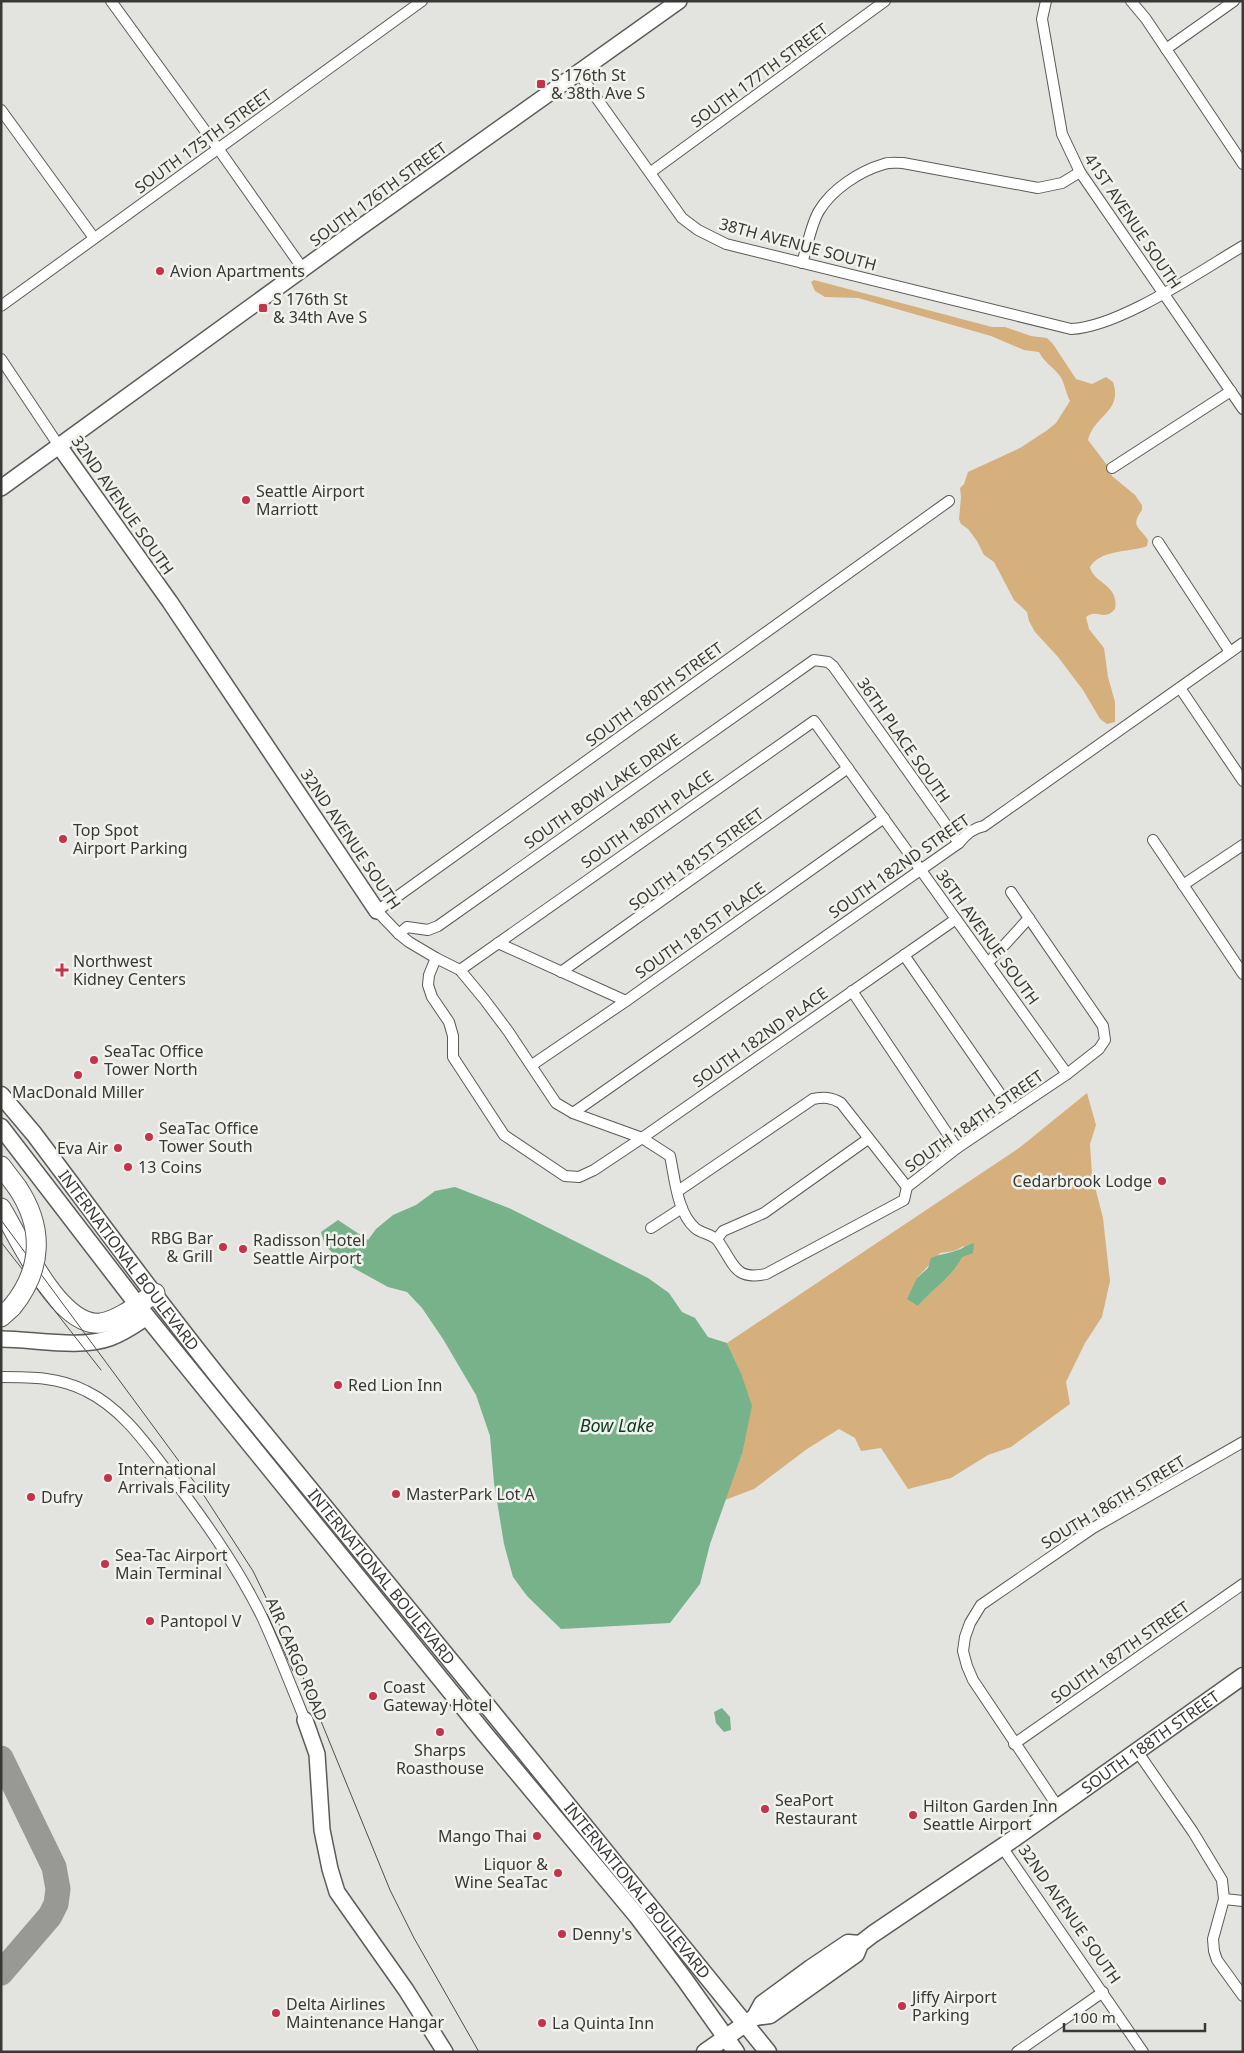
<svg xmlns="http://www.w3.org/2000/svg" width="1244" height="2053" font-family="'Noto Sans',sans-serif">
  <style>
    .green { fill: #d5b07c; fill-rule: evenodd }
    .water { fill: #77b28b }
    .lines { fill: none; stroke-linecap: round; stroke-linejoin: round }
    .taxiway { stroke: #989894; stroke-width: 25 }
    .street-casing { stroke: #5b5b57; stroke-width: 12 }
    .secondary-casing { stroke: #5b5b57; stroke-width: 18 }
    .primary-casing { stroke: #5b5b57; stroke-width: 19 }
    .highway-casing { stroke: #5b5b57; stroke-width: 21 }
    .street { stroke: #fff; stroke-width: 10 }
    .secondary { stroke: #fff; stroke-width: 15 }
    .primary { stroke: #fff; stroke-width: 16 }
    .highway { stroke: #fff; stroke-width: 19 }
    .tram { stroke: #4d4d4a; stroke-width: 1 }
    .highway-bridge-casing { stroke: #5b5b57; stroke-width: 21; stroke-linecap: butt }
    .highway-bridge { stroke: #fff; stroke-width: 19 }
    .poi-dot { fill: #c4334c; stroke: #f1f2ec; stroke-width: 2 }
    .labels { text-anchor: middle; stroke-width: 5; stroke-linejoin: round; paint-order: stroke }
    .poi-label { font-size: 16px; fill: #383836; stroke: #f1f2ec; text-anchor: start }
    .street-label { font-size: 16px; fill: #383836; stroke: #f1f2ec }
    .water-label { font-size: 18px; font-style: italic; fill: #0b3a20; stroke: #f1f2ec }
  </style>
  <rect width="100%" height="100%" fill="#e3e4df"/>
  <!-- green -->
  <g class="green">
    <path d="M814,280l178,47h13l26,9 16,2 6,6 23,35 16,5 14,-7 7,5c10,30 -19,33 -25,58l19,25 5,11 23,19 7,10v5c-12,17 -3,16 6,30l-1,6 -2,1c-17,5 -45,3 -55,20 3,16 30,18 25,42 -11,13 -18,-1 -29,8l3,12 15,19 4,29 7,25v20l-8,2 -7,-5 -17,-29 -25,-33 -23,-25 -6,-11 -2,-9 -13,-12 -20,-38 -10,-7 -7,-14 -9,-12 -7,-5 -2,-5 2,-22 -1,-9 4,-4 4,-12 52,-24 26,-17 10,-8 14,-22c-4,-7 -6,-20 -10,-25 -7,-9 -16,-14 -21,-24l-15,-2 -33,-14 -133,-38 -33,-1 -10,-6 -4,-9z"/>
    <path d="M1087,1093l9,32 -6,19 2,31 11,43 7,63 -8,36 -17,26 -19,39 4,22 -59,43 -23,8 -37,23 -43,11 -27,-41 -20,3 -6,-13 -16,-9 -32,20 -53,40 -29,11 17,-46 -1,-81 -14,-30 292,-195zM964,1246c-4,29 -28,38 -46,60l-1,-28 23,-25 14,-2z"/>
  </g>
  <!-- water -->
  <g class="water">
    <path d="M455,1187l56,22 137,69 21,15 13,19 13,6 13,19 19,6 14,30 11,33 -10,48 -32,90 -10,40 -30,39 -109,6 -34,-33 -14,-19 -9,-33 -10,-61 -4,-47 -14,-41 -33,-56 -21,-31 -15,-16 -19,-5 -49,-27 -14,-15 -4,-13 17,-12 30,20 8,-11 17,-14 23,-10 19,-14z"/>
    <path d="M974,1243l-1,10 -11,4c-9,20 -30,32 -44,49l-11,-7 10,-21 11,-10 3,-10c8,-4 16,-4 24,-7 7,-2 12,-6 19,-8z"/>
    <path d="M722,1708l8,9 1,13 -7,2 -8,-9 -2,-11z"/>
  </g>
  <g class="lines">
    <!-- taxiway -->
    <path class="taxiway" d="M1,1758l53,109 4,22 -2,15 -6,12 -49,57"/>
    <!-- street casing -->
    <g class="street-casing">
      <g id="street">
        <path d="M111,1l111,153 81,115"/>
        <path d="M1046,1l-4,18 20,115 18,38 163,237"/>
        <path d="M1131,1l15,18 97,145"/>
        <path d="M1166,49l68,-48"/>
        <path d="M578,72l104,146 16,12 28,14 345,85c49,-2 129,-58 172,-83"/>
        <path d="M1,110l93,128"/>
        <path d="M651,172l234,-171"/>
        <path d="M802,263c5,-15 9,-39 17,-52 13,-22 41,-40 65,-47 6,-2 13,-1 19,-1l135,25 24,-5 18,-11"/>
        <path d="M1,306l421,-305"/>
        <path d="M1,359l58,87"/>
        <path d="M1112,468l119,-77"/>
        <path d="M949,501l-572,410 22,23 10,8 27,16 24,12 24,29 24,32 48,72 17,10 69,25 28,18c5,23 7,56 25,72 7,6 18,6 23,13 16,22 16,40 48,33l138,-74 3,-13 50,-39 110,-74 32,-25 6,-9 -2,-14 -92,-134"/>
        <path d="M1158,542l72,110"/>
        <path d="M1180,688l63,93"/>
        <path d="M1153,840l90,134"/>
        <path d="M1183,885l60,-40"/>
        <path d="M399,934l8,-7 21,3 10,-4 376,-266 14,2 5,4 126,177"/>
        <path d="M498,943l128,58"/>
        <path d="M904,955l108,156"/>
        <path d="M436,958l-7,17 -1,10 4,12 17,25 4,14v21l51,78 61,41 14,1 15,-7 48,-32 314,-219"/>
        <path d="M988,963l41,-45"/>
        <path d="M460,970l354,-249 253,353"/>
        <path d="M561,972l287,-204"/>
        <path d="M852,991l105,157"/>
        <path d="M532,1065l94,-64 258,-183"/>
        <path d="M573,1113l386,-270c6,-8 14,-15 25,-17l259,-183"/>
        <path d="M678,1191l135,-92c11,-2 18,-2 28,4l66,84"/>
        <path d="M651,1228l31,-20"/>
        <path d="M717,1239l6,-8 41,-18 104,-74"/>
        <path d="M1,1377c30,0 58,0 85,14 33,16 56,47 78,76 36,47 73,98 99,152 15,33 28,67 42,101"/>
        <path d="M1014,1744l229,-160"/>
        <path d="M1137,1751l56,81 29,48 2,19 -11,40 1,12 3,9 26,36"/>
        <path d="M1058,1807l-85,-127 -6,-14 -4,-15 2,-14 5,-14 11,-18 112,-77 150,-86"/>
        <path d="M1002,1847l141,205"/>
        <path d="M1224,1899l19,2"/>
        <path d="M1017,2052l86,-60"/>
      </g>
    </g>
    <!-- secondary casing -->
    <g class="secondary-casing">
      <g id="secondary">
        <path d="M59,446l111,156 207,309"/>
        <path d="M1,488l357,-259 321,-228"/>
        <path d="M1,1339c33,0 78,10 109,-1 14,-5 25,-13 37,-21"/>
        <path d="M305,1720l12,34 5,76 8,39 7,23 69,98 39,62"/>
      </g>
    </g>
    <!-- primary casing -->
    <g class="primary-casing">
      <g id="primary">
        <path id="s1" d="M1,1095l33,39c70,93 138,187 212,277 175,213 349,426 522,641"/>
        <path d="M1,1127l146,190 338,417 152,182 48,64 51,72"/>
        <path id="s2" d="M755,2017l15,-2 86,-61 4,-10 13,-10 129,-87 241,-171"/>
        <path d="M705,2052l50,-35 7,-13 49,-36 37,-25 12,1"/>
      </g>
    </g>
    <!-- highway casing -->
    <g class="highway-casing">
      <g id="highway">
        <path d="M1,1166l16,21"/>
        <path d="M1,1208c19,31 58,120 100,115 19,-3 39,-20 54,-30"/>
        <path d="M1,1317l11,-10"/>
      </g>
    </g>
    <!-- street -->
    <use href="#street" class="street"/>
    <!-- secondary -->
    <use href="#secondary" class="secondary"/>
    <!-- primary -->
    <use href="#primary" class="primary"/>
    <!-- highway -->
    <use href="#highway" class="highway"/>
    <!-- tram -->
    <g class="tram">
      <path d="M1,1220l200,271 52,80 41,84 96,235 24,48 65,114"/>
      <path d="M1,1242l100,128"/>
      <path d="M267,1614l26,57"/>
    </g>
    <!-- highway-bridge casing -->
    <g class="highway-bridge-casing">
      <path id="highway-bridge" d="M12,1307c31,-38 32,-80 5,-120"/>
    </g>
    <!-- highway-bridge -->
    <use href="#highway-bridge" class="highway-bridge"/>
  </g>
  <!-- markers -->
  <g class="poi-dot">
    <rect x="536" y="79" width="10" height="10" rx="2.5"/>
    <circle cx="160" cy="271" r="5"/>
    <rect x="258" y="303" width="10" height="10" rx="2.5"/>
    <circle cx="246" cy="500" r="5"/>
    <circle cx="63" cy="839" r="5"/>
    <path d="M59.5 962.5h5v5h5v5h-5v5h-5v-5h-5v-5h5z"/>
    <circle cx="94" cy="1060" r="5"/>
    <circle cx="78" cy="1075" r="5"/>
    <circle cx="149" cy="1137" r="5"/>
    <circle cx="118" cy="1148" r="5"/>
    <circle cx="128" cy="1167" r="5"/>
    <circle cx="1162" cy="1181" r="5"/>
    <circle cx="223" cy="1247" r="5"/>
    <circle cx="243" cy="1249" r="5"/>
    <circle cx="338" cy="1385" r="5"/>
    <circle cx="108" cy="1478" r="5"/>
    <circle cx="396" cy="1494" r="5"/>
    <circle cx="31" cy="1497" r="5"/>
    <circle cx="105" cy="1564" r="5"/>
    <circle cx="150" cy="1621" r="5"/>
    <circle cx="373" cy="1696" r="5"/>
    <circle cx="440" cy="1732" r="5"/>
    <circle cx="765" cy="1809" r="5"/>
    <circle cx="913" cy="1815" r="5"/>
    <circle cx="537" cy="1836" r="5"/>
    <circle cx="558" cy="1873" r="5"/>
    <circle cx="562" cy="1934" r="5"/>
    <circle cx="902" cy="2006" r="5"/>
    <circle cx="276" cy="2013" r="5"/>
    <circle cx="542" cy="2023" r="5"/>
  </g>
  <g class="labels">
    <!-- poi labels -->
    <g class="poi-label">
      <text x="551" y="81">S 176th St<tspan x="551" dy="18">&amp; 38th Ave S</tspan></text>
      <text x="170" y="277">Avion Apartments</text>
      <text x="273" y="305">S 176th St<tspan x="273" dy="18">&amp; 34th Ave S</tspan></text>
      <text x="256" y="497">Seattle Airport<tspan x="256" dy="18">Marriott</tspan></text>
      <text x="73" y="836">Top Spot<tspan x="73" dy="18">Airport Parking</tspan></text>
      <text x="73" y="967">Northwest<tspan x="73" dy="18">Kidney Centers</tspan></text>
      <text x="104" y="1057">SeaTac Office<tspan x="104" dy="18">Tower North</tspan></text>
      <text x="78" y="1098" text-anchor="middle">MacDonald Miller</text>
      <text x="159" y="1134">SeaTac Office<tspan x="159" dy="18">Tower South</tspan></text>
      <text x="108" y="1154" text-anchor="end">Eva Air</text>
      <text x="138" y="1173">13 Coins</text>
      <text x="1152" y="1187" text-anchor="end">Cedarbrook Lodge</text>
      <text x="213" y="1244" text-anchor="end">RBG Bar<tspan x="213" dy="18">&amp; Grill</tspan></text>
      <text x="253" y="1246">Radisson Hotel<tspan x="253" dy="18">Seattle Airport</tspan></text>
      <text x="348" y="1391">Red Lion Inn</text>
      <text x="118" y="1475">International<tspan x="118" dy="18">Arrivals Facility</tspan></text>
      <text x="406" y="1500">MasterPark Lot A</text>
      <text x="41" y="1503">Dufry</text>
      <text x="115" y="1561">Sea-Tac Airport<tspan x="115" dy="18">Main Terminal</tspan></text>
      <text x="160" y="1627">Pantopol V</text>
      <text x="383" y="1693">Coast<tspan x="383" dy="18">Gateway Hotel</tspan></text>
      <text x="440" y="1756" text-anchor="middle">Sharps<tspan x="440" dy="18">Roasthouse</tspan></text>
      <text x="775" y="1806">SeaPort<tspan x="775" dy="18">Restaurant</tspan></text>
      <text x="923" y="1812">Hilton Garden Inn<tspan x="923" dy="18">Seattle Airport</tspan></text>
      <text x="527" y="1842" text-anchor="end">Mango Thai</text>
      <text x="548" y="1870" text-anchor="end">Liquor &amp;<tspan x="548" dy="18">Wine SeaTac</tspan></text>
      <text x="572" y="1940">Denny's</text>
      <text x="912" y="2003">Jiffy Airport<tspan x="912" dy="18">Parking</tspan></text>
      <text x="286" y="2010">Delta Airlines<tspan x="286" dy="18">Maintenance Hangar</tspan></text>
      <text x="552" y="2029">La Quinta Inn</text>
    </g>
    <!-- street labels -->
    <g class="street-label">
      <text transform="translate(759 75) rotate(-36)" y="6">SOUTH 177TH STREET</text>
      <text transform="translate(203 141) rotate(-36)" y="6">SOUTH 175TH STREET</text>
      <text transform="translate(378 194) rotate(-36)" y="6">SOUTH 176TH STREET</text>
      <text transform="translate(1133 221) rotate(56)" y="6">41ST AVENUE SOUTH</text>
      <text transform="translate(798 244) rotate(15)" y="6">38TH AVENUE SOUTH</text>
      <text transform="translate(123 505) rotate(55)" y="6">32ND AVENUE SOUTH</text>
      <text transform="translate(654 694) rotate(-36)" y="6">SOUTH 180TH STREET</text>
      <text transform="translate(904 740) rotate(55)" y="6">36TH PLACE SOUTH</text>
      <text transform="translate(602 791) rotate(-35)" y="6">SOUTH BOW LAKE DRIVE</text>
      <text transform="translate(647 819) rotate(-35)" y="6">SOUTH 180TH PLACE</text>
      <text transform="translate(351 839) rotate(56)" y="6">32ND AVENUE SOUTH</text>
      <text transform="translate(696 859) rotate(-36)" y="6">SOUTH 181ST STREET</text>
      <text transform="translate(899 866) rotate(-35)" y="6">SOUTH 182ND STREET</text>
      <text transform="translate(700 930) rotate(-35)" y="6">SOUTH 181ST PLACE</text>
      <text transform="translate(988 937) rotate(54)" y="6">36TH AVENUE SOUTH</text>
      <text transform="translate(760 1037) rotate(-35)" y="6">SOUTH 182ND PLACE</text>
      <text transform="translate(974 1121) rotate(-35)" y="6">SOUTH 184TH STREET</text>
      <text dy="6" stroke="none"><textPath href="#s1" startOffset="209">INTERNATIONAL BOULEVARD</textPath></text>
      <text transform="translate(1113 1502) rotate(-31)" y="6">SOUTH 186TH STREET</text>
      <text dy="6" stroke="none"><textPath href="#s1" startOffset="614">INTERNATIONAL BOULEVARD</textPath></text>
      <text transform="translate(1120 1652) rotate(-35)" y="6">SOUTH 187TH STREET</text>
      <text transform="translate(297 1659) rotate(67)" y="6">AIR CARGO ROAD</text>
      <text dy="6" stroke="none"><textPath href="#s2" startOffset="485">SOUTH 188TH STREET</textPath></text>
      <text dy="6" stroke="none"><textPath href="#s1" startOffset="1019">INTERNATIONAL BOULEVARD</textPath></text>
      <text transform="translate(1070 1914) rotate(55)" y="6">32ND AVENUE SOUTH</text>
    </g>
    <!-- water labels -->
    <g class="water-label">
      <text x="617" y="1432">Bow Lake</text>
    </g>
  </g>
  <!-- border -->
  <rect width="1244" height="2053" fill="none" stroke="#383836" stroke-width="5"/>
  <!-- scale -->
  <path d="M1064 2023v8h141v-8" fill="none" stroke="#383836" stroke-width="2.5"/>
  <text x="1072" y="2023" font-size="15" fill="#383836" stroke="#f1f2ec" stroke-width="4" paint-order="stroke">100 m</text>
</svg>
